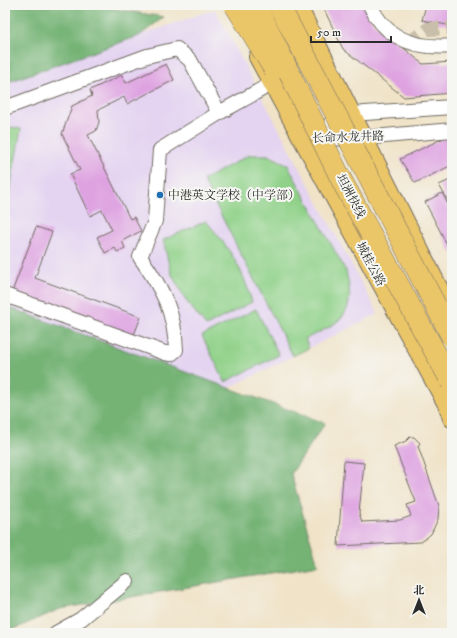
<svg xmlns="http://www.w3.org/2000/svg" width="457" height="638" font-family="'IM FELL DW Pica','Noto Serif SC',serif">
  <style>
    .built { fill: #e4d3f1 }
    .green { fill: #90d189; stroke: #5e7e5a }
    .forest { fill: #74b375; stroke: #506f50 }
    .building { fill: #dea2e1 }
    .lines { fill: none; stroke-linecap: round; stroke-linejoin: round }
    .minor-tunnel { stroke: #c9bea9; stroke-width: 14; stroke-dasharray: 14 7; stroke-linecap: butt }
    .minor-casing { stroke: #706b62; stroke-width: 16 }
    .major-casing { stroke: #706b62; stroke-width: 20 }
    .minor { stroke: #fff; stroke-width: 14 }
    .major { stroke: #ebc669; stroke-width: 18 }
    .highway-bridge-casing { stroke: #706b62; stroke-width: 22; stroke-linecap: butt }
    .highway-bridge { stroke: #ebc669; stroke-width: 21 }
    .poi-dot { fill: #1f6fb2; stroke: #f6f6f2; stroke-width: 1.5 }
    .labels { text-anchor: middle; stroke-width: 4; stroke-linejoin: round; paint-order: stroke }
    .street-label { font-size: 12px; fill: #2b2b2b; stroke: #f6f6f2 }
    .poi-label { font-size: 12px; fill: #2b2b2b; stroke: #f6f6f2; text-anchor: start }
  </style>
  <rect width="100%" height="100%" fill="#f6f6f2"/>
  <filter id="ink" filterUnits="userSpaceOnUse"><feTurbulence type="fractalNoise" baseFrequency=".025" numOctaves="2"/><feDisplacementMap in="SourceGraphic" scale="8" xChannelSelector="R" yChannelSelector="G"/><feConvolveMatrix kernelMatrix="1 2 1 2 8 2 1 2 1" color-interpolation-filters="sRGB"/></filter>
  <filter id="wash" filterUnits="userSpaceOnUse"><feTurbulence type="fractalNoise" baseFrequency=".012" numOctaves="4" result="noise"/><feDisplacementMap in="SourceGraphic" scale="16" xChannelSelector="R" yChannelSelector="G"/><feGaussianBlur stdDeviation="0.9" result="paint"/><feColorMatrix in="noise" values="0 0 0 0 0 0 0 0 0 0 0 0 0 0 0 0 0 1.4 0 .05"/><feComposite in="paint" operator="in"/></filter>
  <g filter="url(#wash)">
    <rect width="100%" height="100%" fill="#f0e3c8"/>
    <!-- built -->
    <path class="built" d="M215,9l163,305 -149,74 -224,-82v-223z"/>
    <!-- green -->
    <g class="green">
      <path d="M5,126l16,3 -13,71 -3,-1z"/>
      <path d="M249,155h19l19,9 59,107c11,44 -4,51 -41,68l4,9 -16,8 -90,-176z"/>
      <path d="M206,221c24,28 36,46 46,81l-46,24 -19,-24 -16,-29 -8,-33z"/>
      <path d="M256,309l23,46 -54,27 -23,-46z"/>
    </g>
    <!-- forest -->
    <g class="forest">
      <path d="M5,5h87l72,12 -25,19 -134,47z"/>
      <path d="M5,306l320,117 -34,51 27,91 -258,44 -55,24z"/>
    </g>
    <g id="blocks">
      <!-- building -->
      <g class="building">
        <path d="M322,5h41l10,18 50,41 29,-2v31l-48,4 -61,-48z"/>
        <path d="M426,5h26v21l-30,-6z"/>
        <path d="M166,64l8,16 -47,24 -3,-7 -26,13 1,12 -3,9 -8,4 42,84 4,-2 7,14 -19,10 3,7 -8,4 -2,-4 -10,5 -8,-16 15,-7 -10,-20 -12,6 -20,-42 10,-4 -18,-36 10,-28 20,-10 -2,-6 32,-15 4,8z"/>
        <path d="M452,134v31l-37,18 -15,-24z"/>
        <path d="M452,179v29l-13,-23z"/>
        <path d="M442,193l10,19v42l-27,-52z"/>
        <path d="M36,227l16,5 -17,46 106,39 -8,20 -121,-45z"/>
        <path d="M410,437h4l6,6 -2,3 21,60 -1,13 -7,15 -10,8 -83,4 6,-85 20,2 -5,50 3,9 38,-2 11,-4 -4,-11 9,-3 -22,-56 12,-5z"/>
      </g>
    </g>
  </g>
  <g filter="url(#ink)">
    <use href="#blocks" fill-opacity="0" stroke="#706b62" stroke-width="1"/>
    <g class="lines">
      <!-- minor-tunnel -->
      <path class="minor-tunnel" d="M409,43l19,-14 24,-1"/>
      <!-- minor casing -->
      <g class="minor-casing">
        <g id="minor">
          <path d="M370,5c16,35 46,44 82,41"/>
          <path d="M5,108l142,-52 30,-7 13,11 29,53 54,-30"/>
          <path d="M310,135l41,-21 101,-7"/>
          <path d="M314,139l48,-1 90,-8"/>
          <path d="M5,295l160,58 6,1 5,-4c-1,-38 -14,-62 -36,-93l15,-36 5,-71 59,-37"/>
          <path d="M56,633l25,-14 46,-38"/>
        </g>
      </g>
      <!-- major casing -->
      <g class="major-casing">
        <g id="major">
          <path d="M297,5l155,310"/>
          <path d="M258,57l190,349 4,12"/>
        </g>
      </g>
      <!-- minor -->
      <use href="#minor" class="minor"/>
      <!-- major -->
      <use href="#major" class="major"/>
      <!-- highway-bridge casing -->
      <g class="highway-bridge-casing">
        <g id="highway-bridge">
          <path d="M235,5l39,64"/>
          <path d="M256,5l87,178 109,200"/>
          <path d="M279,5l173,332"/>
        </g>
      </g>
      <!-- highway-bridge -->
      <use href="#highway-bridge" class="highway-bridge"/>
    </g>
  </g>
  <!-- markers -->
  <circle class="poi-dot" cx="160" cy="195" r="4"/>
  <g class="labels">
    <!-- street labels -->
    <g class="street-label">
      <text transform="translate(348 137) rotate(-2)" y="4">长命水龙井路</text>
      <text transform="translate(351 196) rotate(62)" y="4">坦洲快线</text>
      <text transform="translate(371 264) rotate(62)" y="4">城桂公路</text>
    </g>
    <!-- poi labels -->
    <g class="poi-label">
      <text x="168" y="199">中港英文学校（中学部）</text>
    </g>
  </g>
  <!-- margin -->
  <rect width="457" height="638" fill="none" stroke="#f6f6f2" stroke-width="20"/>
  <!-- north arrow -->
  <g transform="translate(419 600)" stroke="#f6f6f2" stroke-width="3" paint-order="stroke">
  <path d="M0-3L7 15L0 10L-7 15Z" fill="#2b2b2b"/>
  <text y="-6" font-size="11" font-weight="bold" text-anchor="middle" fill="#2b2b2b">北</text>
  </g>
  <!-- scale -->
  <path d="M311 36v6h80v-6" fill="none" stroke="#2b2b2b" stroke-width="2"/>
  <text x="317" y="36" font-size="12" fill="#2b2b2b" stroke="#f6f6f2" stroke-width="3" paint-order="stroke">50 m</text>
</svg>
